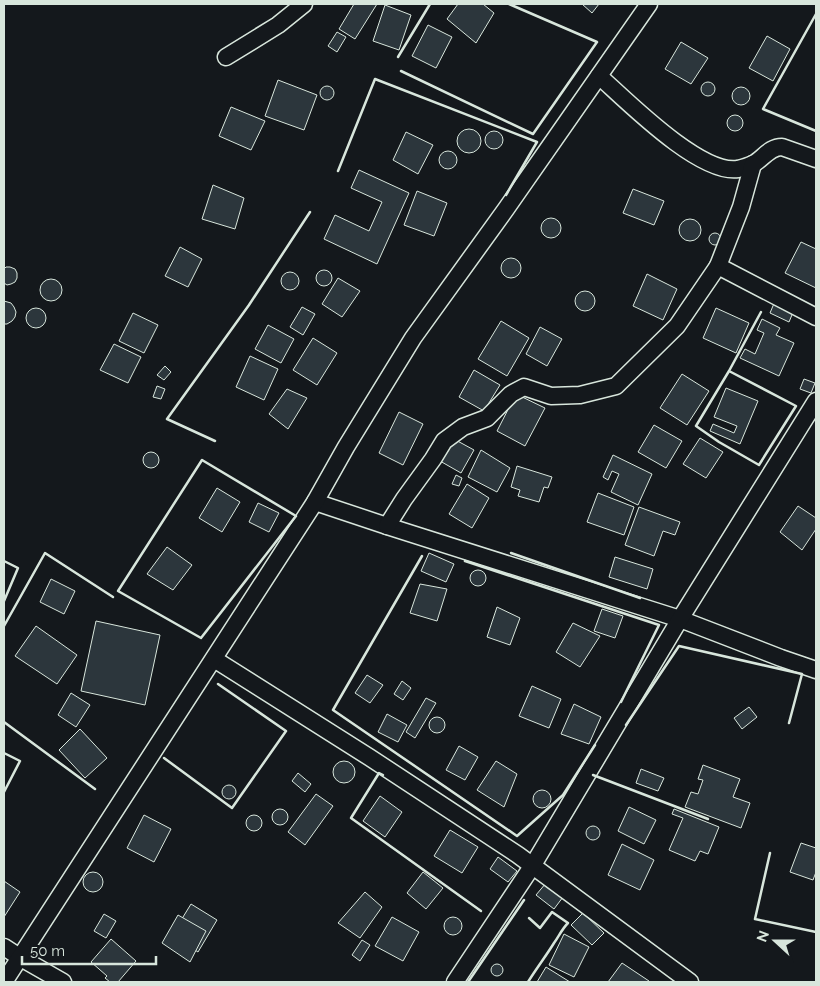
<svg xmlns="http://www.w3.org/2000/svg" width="820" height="986" font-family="Raleway,sans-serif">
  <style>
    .building { fill: #2c363c; stroke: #d8e6dc }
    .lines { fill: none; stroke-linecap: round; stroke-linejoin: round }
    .minor-casing { stroke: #d8e6dc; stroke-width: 19 }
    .minor { stroke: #14181c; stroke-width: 16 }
    .wall { stroke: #d8e6dc; stroke-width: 2.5 }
  </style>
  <rect width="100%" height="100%" fill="#14181c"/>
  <!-- building -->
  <g class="building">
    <path d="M354,4h23l-22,35 -16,-10z"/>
    <path d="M458,4h25l11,9 -18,30 -29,-24z"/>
    <path d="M582,4h17l-7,9z"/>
    <path d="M385,5l26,10 -12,35 -26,-9z"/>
    <path d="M428,25l24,12 -16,31 -24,-12z"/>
    <path d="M337,32l9,5 -9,15 -9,-6z"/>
    <path d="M767,36l23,13 -17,32 -24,-13z"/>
    <path d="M681,42l27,16 -17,26 -26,-15z"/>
    <path d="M278,80l39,15 -13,35 -39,-14z"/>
    <circle cx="708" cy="89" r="7"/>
    <circle cx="327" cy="93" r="7"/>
    <circle cx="741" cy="96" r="9"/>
    <path d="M231,107l34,14 -14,29 -32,-14z"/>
    <circle cx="735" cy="123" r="8"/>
    <circle cx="469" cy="141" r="12"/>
    <circle cx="494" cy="140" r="9"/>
    <path d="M406,132l27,13 -15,29 -25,-14z"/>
    <circle cx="448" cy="160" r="9"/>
    <path d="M359,170l50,23 -32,71 -53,-25 11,-24 34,16 13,-29 -31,-14z"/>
    <path d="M213,185l31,13 -9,31 -33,-10z"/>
    <path d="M633,189l31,12 -10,24 -31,-12z"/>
    <path d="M417,191l30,12 -13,33 -30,-11z"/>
    <circle cx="551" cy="228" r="10"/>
    <circle cx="690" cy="230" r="11"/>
    <circle cx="715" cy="239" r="6"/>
    <path d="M801,242l15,7v39l-31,-15z"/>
    <path d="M180,247l22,12 -14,28 -23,-11z"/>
    <circle cx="511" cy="268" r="10"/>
    <path d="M6,267h4l5,2 2,4v5l-2,4 -4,2 -4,1 -3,-2v-14z"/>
    <circle cx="324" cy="278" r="8"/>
    <circle cx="290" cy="281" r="9"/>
    <path d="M647,274l30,15 -14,31 -30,-14z"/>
    <path d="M338,278l22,13 -18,26 -20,-13z"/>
    <circle cx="51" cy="290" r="11"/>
    <circle cx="585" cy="301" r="10"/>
    <path d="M4,301l7,2 3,4 2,5 -1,5 -3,4 -5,3h-3z"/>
    <path d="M775,301l19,9 -5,12 -19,-9z"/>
    <path d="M302,307l13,7 -12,21 -13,-8z"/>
    <circle cx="36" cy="318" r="10"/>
    <path d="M716,308l33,15 -13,30 -33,-15z"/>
    <path d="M133,313l25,12 -14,28 -25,-12z"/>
    <path d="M762,319l18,9 -4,7 18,8 -15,33 -39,-18 5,-9 10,5 9,-21 -7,-3z"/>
    <path d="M501,321l28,17 -22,38 -29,-17z"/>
    <path d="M268,325l26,14 -13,24 -26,-14z"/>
    <path d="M540,327l22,12 -15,27 -21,-12z"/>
    <path d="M313,338l24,15 -20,32 -24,-15z"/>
    <path d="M114,344l27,13 -13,26 -28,-13z"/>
    <path d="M250,356l28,13 -14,31 -28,-13z"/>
    <path d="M165,366l6,6 -7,8 -7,-5z"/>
    <path d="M474,370l26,15 -16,26 -25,-14z"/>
    <path d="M682,374l27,17 -22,34 -27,-17z"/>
    <path d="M804,379l11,4 -4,10 -11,-4z"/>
    <path d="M157,386l8,3 -4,10 -8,-2z"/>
    <path d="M726,388l32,13 -18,43 -30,-13 3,-7 21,9 3,-7 -23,-9z"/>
    <path d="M287,389l20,9 -19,31 -19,-15z"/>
    <path d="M516,394l29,14 -20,38 -28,-15z"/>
    <path d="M399,412l24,12 -20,41 -24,-12z"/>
    <path d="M654,425l28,16 -16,27 -28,-16z"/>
    <path d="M452,438l22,12 -13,23 -21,-12z"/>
    <path d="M700,438l23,14 -17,26 -23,-14z"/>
    <path d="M481,450l29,18 -13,24 -29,-15z"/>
    <circle cx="151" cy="460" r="8"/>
    <path d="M613,455l39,19 -14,31 -27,-13 8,-18 -7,-3 -4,9 -5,-3z"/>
    <path d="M517,466l35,11 -4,11 -4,-1 -5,15 -21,-6 2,-6 -9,-3z"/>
    <path d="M456,475l6,3 -3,8 -7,-2z"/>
    <path d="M467,484l22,14 -17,30 -23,-14z"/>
    <path d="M217,488l23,14 -18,30 -23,-14z"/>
    <path d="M598,493l36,14 -10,28 -37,-13z"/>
    <path d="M258,503l21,10 -10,19 -20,-10z"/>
    <path d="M798,506l18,12v11l-14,21 -22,-18z"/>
    <path d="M639,507l41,15 -5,13 -12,-4 -9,25 -29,-11z"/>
    <path d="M167,547l25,18 -19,25 -26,-16z"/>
    <path d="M429,553l25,11 -8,18 -25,-11z"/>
    <path d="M615,557l38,12 -6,20 -38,-12z"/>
    <circle cx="478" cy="578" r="8"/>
    <path d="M51,579l24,12 -11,23 -24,-12z"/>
    <path d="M420,584l27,5 -10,32 -27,-8z"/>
    <path d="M497,607l23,11 -10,27 -23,-8z"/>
    <path d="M602,609l21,7 -8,22 -21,-7z"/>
    <path d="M96,621l64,14 -15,70 -64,-14z"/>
    <path d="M573,623l27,13 -20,31 -24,-15z"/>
    <path d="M36,626l41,29 -20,29 -42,-28z"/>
    <path d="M367,675l16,10 -13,18 -15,-10z"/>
    <path d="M402,681l9,7 -8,12 -9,-6z"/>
    <path d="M532,686l29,13 -12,29 -30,-12z"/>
    <path d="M71,693l19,12 -14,22 -18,-12z"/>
    <path d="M426,698l10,5 -21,35 -9,-6z"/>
    <path d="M574,704l27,13 -12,27 -28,-10z"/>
    <path d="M749,707l8,10 -15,12 -8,-11z"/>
    <path d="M387,714l20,11 -9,17 -20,-10z"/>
    <circle cx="437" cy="725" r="8"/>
    <path d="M80,729l27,29 -22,20 -26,-28z"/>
    <path d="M459,746l19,11 -13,23 -19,-10z"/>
    <path d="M496,761l21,13 -13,33 -27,-17z"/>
    <circle cx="344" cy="772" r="11"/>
    <path d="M703,765l37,14 -7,18 17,6 -9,25 -56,-21 6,-15 7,2 5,-14 -5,-1z"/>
    <path d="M641,769l23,9 -6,13 -22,-8z"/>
    <path d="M298,773l13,11 -6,8 -13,-11z"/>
    <circle cx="229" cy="792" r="7"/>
    <circle cx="542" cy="799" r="9"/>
    <path d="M316,794l17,12 -28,39 -17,-13z"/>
    <path d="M380,796l22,16 -17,25 -22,-16z"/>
    <path d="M629,807l27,13 -12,24 -26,-13z"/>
    <path d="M674,809l45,18 -11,27 -8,-3 -5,10 -26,-11 14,-32 -11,-4z"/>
    <circle cx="280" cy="817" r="8"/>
    <circle cx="254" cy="823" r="8"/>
    <path d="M144,815l27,14 -17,33 -27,-14z"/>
    <circle cx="593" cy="833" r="7"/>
    <path d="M450,830l28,17 -16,26 -28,-17z"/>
    <path d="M801,843l15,5v24l-3,8 -23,-8z"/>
    <path d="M622,844l32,16 -14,30 -32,-15z"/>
    <path d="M498,857l19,14 -9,11 -18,-13z"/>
    <path d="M423,872l20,16 -17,21 -19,-16z"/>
    <circle cx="93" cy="882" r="10"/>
    <path d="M4,881l16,11 -16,25z"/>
    <path d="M546,883l17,14 -9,12 -18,-14z"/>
    <path d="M365,892l17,15 -22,31 -22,-15z"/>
    <path d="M191,904l26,16 -19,32 -26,-17z"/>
    <path d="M583,913l21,20 -12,12 -21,-20z"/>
    <path d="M104,914l12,7 -10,17 -12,-7z"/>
    <path d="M178,915l28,16 -16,31 -28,-19z"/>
    <path d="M392,917l27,15 -16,29 -28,-15z"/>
    <circle cx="453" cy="926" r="9"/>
    <path d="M564,934l25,13 -15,30 -25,-12z"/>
    <path d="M111,939l25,22 -18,21h-8l-5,-4 2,-2 -16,-14z"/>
    <path d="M362,940l8,5 -10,16 -8,-6z"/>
    <path d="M622,963l27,18 -1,1h-40z"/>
    <circle cx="497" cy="970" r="6"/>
    <path d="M546,967l24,15h-33z"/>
  </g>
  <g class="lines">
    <!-- minor casing -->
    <g class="minor-casing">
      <g id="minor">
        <path d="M226,57l52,-32 26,-21"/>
        <path d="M599,76c28,25 101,99 139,93 4,-1 11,-3 15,-5 10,-5 16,-17 29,-17l34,12"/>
        <path d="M718,266l98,51"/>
        <path d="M315,502l72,24 293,93 101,39 35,12"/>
        <path d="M387,526l17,-27 29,-40 11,-18 19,-14 24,-9 24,-24 13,-7 27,9 29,-1 36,-9 61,-60 41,-60 23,-59 12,-43"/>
        <path d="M214,659l155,98 149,98 172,127"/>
        <path d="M4,947l17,11 42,24"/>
        <path d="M4,982l311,-480 31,-55 67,-109 93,-129 143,-205"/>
        <path d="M455,982l78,-117 147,-246 136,-218"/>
      </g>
    </g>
    <!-- minor -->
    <use href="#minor" class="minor"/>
    <!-- wall -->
    <g class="wall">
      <path d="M816,14l-53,95 53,22"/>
      <path d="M398,57l32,-53"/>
      <path d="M401,71l132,63 64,-92 -88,-38"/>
      <path d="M338,171l37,-92 162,63 -31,53"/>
      <path d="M729,371l67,35 -37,59 -40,-23 -23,-16 33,-55 32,-59"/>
      <path d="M215,441l-48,-22 82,-114 61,-93"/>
      <path d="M202,460l94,56 -95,122 -83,-47z"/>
      <path d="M511,553l129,45"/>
      <path d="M422,556l-89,154 184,126 46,-41 32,-50"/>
      <path d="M4,561l14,7 -14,33"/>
      <path d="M465,561l194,64 -38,77"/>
      <path d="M4,626l41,-73 68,44"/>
      <path d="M4,722l91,67"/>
      <path d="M626,725l53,-79 123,28 -13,49"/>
      <path d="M4,753l16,8 -16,31"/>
      <path d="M164,758l68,50 54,-77 -68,-47"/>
      <path d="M383,775l-4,-2 -28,45 130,93"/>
      <path d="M593,775l115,44"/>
      <path d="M770,853l-15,66 61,13"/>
      <path d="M468,982l56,-82"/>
      <path d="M528,982c8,-13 18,-26 26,-39 5,-7 8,-14 14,-20l-16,-11 -12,16 -11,-10"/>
    </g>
  </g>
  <!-- border -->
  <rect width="820" height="986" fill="none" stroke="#d8e6dc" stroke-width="10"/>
  <!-- north arrow -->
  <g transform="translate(775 941) rotate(291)" stroke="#14181c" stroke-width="4" paint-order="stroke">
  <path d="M0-4L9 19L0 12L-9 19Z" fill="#d8e6dc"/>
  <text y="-8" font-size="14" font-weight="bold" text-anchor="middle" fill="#d8e6dc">N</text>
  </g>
  <!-- scale -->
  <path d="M22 956v8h134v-8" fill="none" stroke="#d8e6dc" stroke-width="2.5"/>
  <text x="30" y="956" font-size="15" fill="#d8e6dc" stroke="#14181c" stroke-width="4" paint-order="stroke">50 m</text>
</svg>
